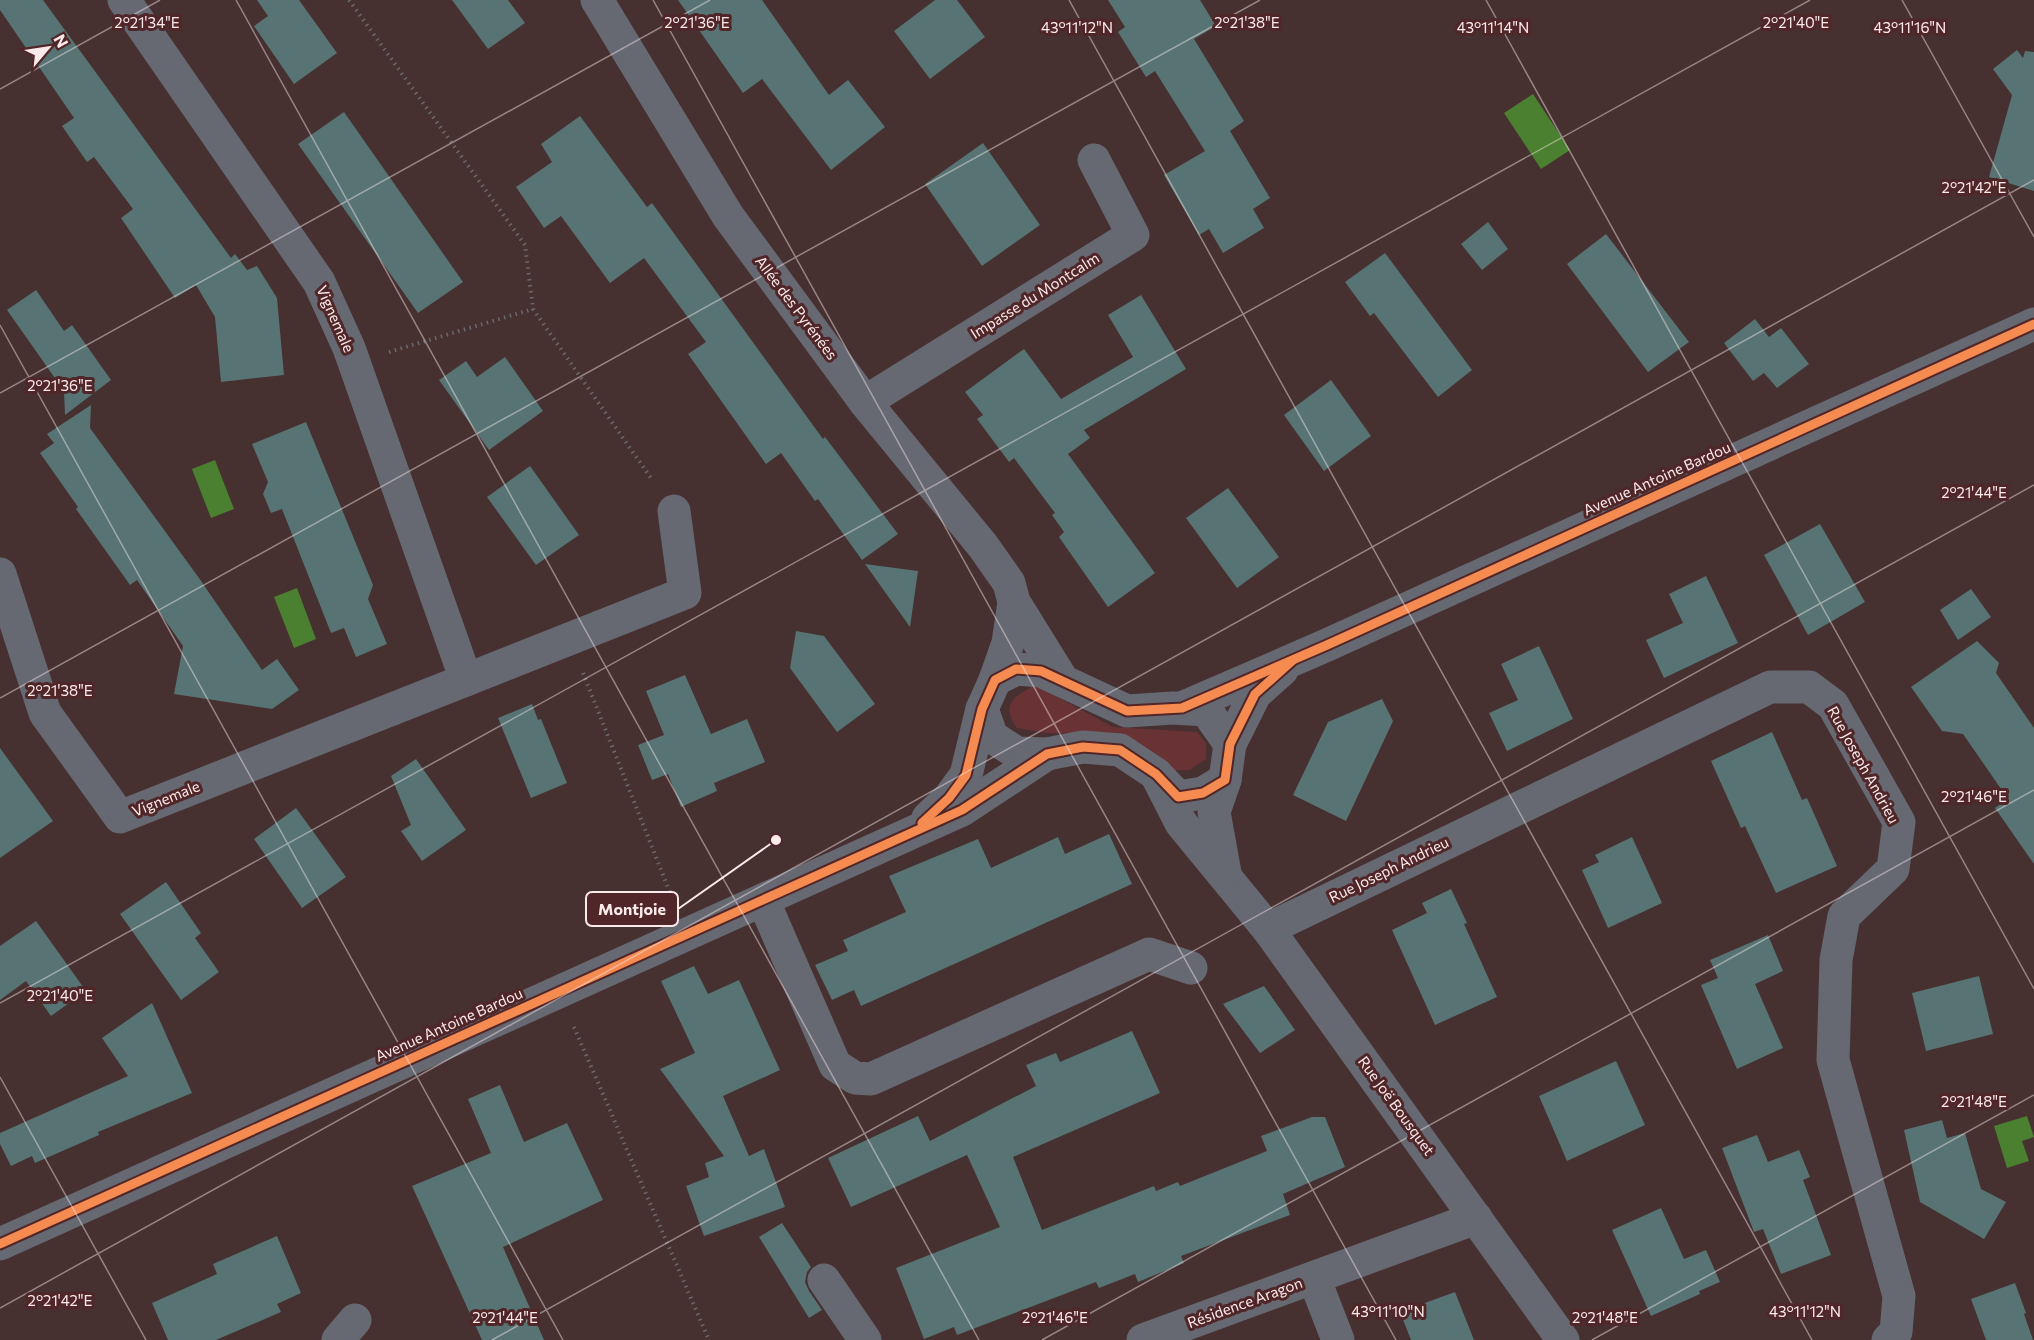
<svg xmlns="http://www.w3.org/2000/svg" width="2034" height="1340" font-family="Commissioner,sans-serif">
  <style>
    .green { fill: #693336 }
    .water { fill: #4a802f }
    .building { fill: #577373 }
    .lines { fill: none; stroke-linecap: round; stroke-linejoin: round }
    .path { stroke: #6b686f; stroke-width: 4; stroke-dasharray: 1.5 4.5; stroke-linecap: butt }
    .minor { stroke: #666872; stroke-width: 33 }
    .cycleway-casing { stroke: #502628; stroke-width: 13 }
    .cycleway { stroke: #f68b52; stroke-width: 9 }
    .ticks { fill: none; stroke: #fbeaea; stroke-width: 1.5; stroke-opacity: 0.45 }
    .labels { text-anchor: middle; stroke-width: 6; stroke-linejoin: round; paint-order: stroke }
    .street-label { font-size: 15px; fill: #fbeaea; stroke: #502628 }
    .ticks-label { font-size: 15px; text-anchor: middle; fill: #fbeaea; stroke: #502628; stroke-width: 6; stroke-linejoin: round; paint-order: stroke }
    .leader { fill: none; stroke: #fbeaea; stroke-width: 2 }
    .callout-dot { fill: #fbeaea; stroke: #502628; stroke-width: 2 }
    .callout { fill: #502628; stroke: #fbeaea; stroke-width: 2 }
    .callout-label { font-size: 16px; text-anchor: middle; font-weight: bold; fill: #fbeaea }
  </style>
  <rect width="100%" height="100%" fill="#463030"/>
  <!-- green -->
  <path class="green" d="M1035,685l78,42 84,5 9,11v16l-16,11h-19l-70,-36 -55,-1 -29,-5c-17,-23 -3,-32 18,-43z"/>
  <!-- water -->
  <g class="water">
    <path d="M1533,94l37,56 -29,19 -37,-56z"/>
    <path d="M215,460l19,49 -23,9 -19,-49z"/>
    <path d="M297,588l19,51 -22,9 -20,-51z"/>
    <path d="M2027,1116l7,21 -12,4 7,20 -22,7 -13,-42z"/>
  </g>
  <!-- building -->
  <g class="building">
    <path d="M0,0h43l188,258 4,-4 12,16 10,-4 20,32 7,77 -63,7 -6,-65 -19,-32 -21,13 -54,-80 12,-9 -39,-52 -7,5 -25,-36 12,-8 -74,-108z"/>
    <path d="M257,0h42l38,53 -43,31 -40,-58 14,-10z"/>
    <path d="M452,0h56l17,23 -37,26z"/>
    <path d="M678,0h84l67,95 19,-15 37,47 -54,43 -69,-91 -19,14z"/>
    <path d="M935,0h22l28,37 -55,42 -36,-48z"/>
    <path d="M1108,0h92l16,26 -22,13 50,82 -14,10 40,67 -17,11 11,19 -41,25 -14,-24 -10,6 -35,-60 41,-24 -50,-80 -9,6 -28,-45 7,-5z"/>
    <path d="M2017,50l6,8 2,-7 9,1v139l-45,-14 23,-82 -19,-26z"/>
    <path d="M344,112l119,170 -45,31 -120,-169z"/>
    <path d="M580,116l67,91 5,-4 171,236 2,-2 73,97 -36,26 -44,-61 -3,2 -34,-48 -15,11 -78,-110 18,-12 -62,-84 -34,25 -49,-67 -17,12 -28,-41 36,-25 -11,-18z"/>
    <path d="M983,143l57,82 -58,41 -57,-82z"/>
    <path d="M1488,222l20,27 -26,21 -21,-26z"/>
    <path d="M1606,234l83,108 -41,30 -81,-108z"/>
    <path d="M1385,253l87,117 -34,27 -64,-84 -4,3 -25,-34z"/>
    <path d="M36,290l28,41 8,-6 39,55 -46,35 -1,-24 -57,-81z"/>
    <path d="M1141,295l45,74 -102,61 6,8 -22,16 87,119 -47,34 -49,-70 5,-5 -12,-17 3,-2 -41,-55 -5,4 -32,-43 6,-4 -18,-23 59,-43 37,50 72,-42 -25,-42z"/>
    <path d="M1755,319l14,18 12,-9 28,36 -32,24 -13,-15 -11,8 -29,-38z"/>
    <path d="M505,357l38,54 -54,39 -50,-70 27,-19 11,16z"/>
    <path d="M1331,380l40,56 -47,35 -40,-56z"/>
    <path d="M91,405l-1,23 109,150 63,92 15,-11 22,31 -27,19 -98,-15 9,-48 -46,-66 -7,5 -54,-76 2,-2 -38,-54 14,-10 -7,-9z"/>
    <path d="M306,422l67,163 -5,14 19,45 -31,13 -12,-29 -13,5 -49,-124 -11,4 -8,-19 5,-12 -16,-38z"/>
    <path d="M530,466l49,69 -43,30 -49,-68z"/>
    <path d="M1228,488l51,69 -42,31 -51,-70z"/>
    <path d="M1820,524l45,78 -57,33 -44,-80z"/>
    <path d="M865,564l53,7 -8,56z"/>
    <path d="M1706,576l32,67 -74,35 -18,-38 37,-17 -14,-29z"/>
    <path d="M1971,589l20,28 -33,23 -18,-30z"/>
    <path d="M796,631l28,5 51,68 -38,28 -47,-64z"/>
    <path d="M1977,641l22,22 -3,10 38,55v136l-39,-56 13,-9 -45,-65 -21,-3 -31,-44z"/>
    <path d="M1539,646l34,73 -66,32 -18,-38 29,-13 -17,-36z"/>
    <path d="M685,675l26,59 36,-15 18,43 -51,21 3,8 -36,16 -13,-33 -16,6 -14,-35 26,-10 -18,-44z"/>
    <path d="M1382,699l11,22 -47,100 -53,-26 35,-73z"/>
    <path d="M532,704l6,16 3,-1 26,64 -36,15 -33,-80z"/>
    <path d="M1772,732l30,68 5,-2 30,68 -61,27 -31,-67 -4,2 -30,-67z"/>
    <path d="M0,748l53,73 -53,37z"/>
    <path d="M416,759l50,71 -44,31 -21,-30 10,-6 -20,-49z"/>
    <path d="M296,808l50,69 -44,31 -48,-69z"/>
    <path d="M1109,834l23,50 -271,122 -7,-16 -22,10 -17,-35 33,-14 -5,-11 63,-28 -17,-36 89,-37 13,29 67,-31 7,17z"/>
    <path d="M1632,837l30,66 -54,25 -26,-58 17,-8 -4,-7z"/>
    <path d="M166,882l35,51 -6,5 24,34 -38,28 -61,-86z"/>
    <path d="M1451,889l16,34 -3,1 33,73 -62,28 -43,-95 35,-17 -5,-10z"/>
    <path d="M36,921l50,70 -35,25 -25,-35 -26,19v-54z"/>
    <path d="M1768,935l15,36 -28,13 28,64 -46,21 -36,-84 17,-7 -8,-18z"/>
    <path d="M694,966l14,28 31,-14 41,90 -57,26 26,60 15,-7 21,58 -81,29 -18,-50 23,-9 -4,-14 19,-7 -64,-87 35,-16 -34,-72z"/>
    <path d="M1979,976l14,58 -67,17 -14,-58z"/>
    <path d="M1264,986l31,44 -35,23 -37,-49z"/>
    <path d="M152,1003l40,90 -94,39 1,3 -64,28 -3,-7 -21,10 -11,-22v-11l128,-57 -26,-38z"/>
    <path d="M1132,1031l28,62 -147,64 29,73 112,-44 2,5 22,-9 2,4 87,-35 -6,-15 51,-19h13l20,50 -62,27 7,21 -109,41 3,7 -46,19 -3,-8 -36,14 -3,-6 -139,53 -3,-8 -30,12 -28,-71 104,-41 -33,-72 -116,52 -23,-49 90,-42 12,25 106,-55 -10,-21 30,-12 4,9z"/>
    <path d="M1616,1061l29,64 -78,36 -28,-65z"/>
    <path d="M500,1085l24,57 43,-19 36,77 -100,47 41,93h-62l-70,-154 79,-33 -23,-54z"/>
    <path d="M1942,1120l5,18 18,-5 16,56 25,13 -22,37 -64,-37 -16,-72z"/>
    <path d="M1757,1135l11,27 31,-12 11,27 -7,3 28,75 -50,19 -18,-45 -9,3 -32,-84z"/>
    <path d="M1661,1208l23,51 22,-9 14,32 -21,9 1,3 -49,22 -39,-86z"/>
    <path d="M782,1223l29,44 -4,5 -2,10 4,9 13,19 -13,8 -50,-81z"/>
    <path d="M277,1236l24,57 -24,11 4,8 -65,28h-48l-16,-37 65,-29 -4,-10z"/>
    <path d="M2015,1283l11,30 -2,1 9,26h-47l-15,-41z"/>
    <path d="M1455,1292l19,48h-63l-11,-28z"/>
  </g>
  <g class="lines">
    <!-- path -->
    <g class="path">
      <path d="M349,0l176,245 8,64 120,172"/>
      <path d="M389,352l144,-43"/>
      <path d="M583,673l90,227"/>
      <path d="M574,1027l135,313"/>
    </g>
    <!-- minor -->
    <g class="minor">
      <path d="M124,0l195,282 30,66 117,332"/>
      <path d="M597,0l131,216 137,186 118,144 26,37 5,19 49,79"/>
      <path d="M865,402l268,-167 -39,-75"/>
      <path d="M0,574l45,139 75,104 565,-224 -11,-82"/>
      <path d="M995,680l21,-11 25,2 86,40 46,-3 33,2 24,34"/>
      <path d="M1182,708l145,-63 707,-321"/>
      <path d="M982,709l10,28 25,16 30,1 36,-7 37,3 36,24 22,23 25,-4 22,-13"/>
      <path d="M1156,774l25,49 87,106 295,411"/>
      <path d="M928,818l21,-20 17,-23 16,-66 13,-29 13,-37 6,-41"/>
      <path d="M1225,873l-11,-61 11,-32 5,-36 25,-50 27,-24"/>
      <path d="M763,900l72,165 20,13 16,1 278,-125 42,14"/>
      <path d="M1268,929l502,-242h39l24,18 66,117 -6,47 -49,47 -8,44 -3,100 66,236 -3,36 -8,8"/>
      <path d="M0,1244l962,-434 85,-56"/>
      <path d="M1314,1278l24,62"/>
      <path d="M824,1280l41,60"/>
      <path d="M338,1340l17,-20"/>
      <path d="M1143,1340l333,-122"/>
    </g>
    <!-- cycleway casing -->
    <g class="cycleway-casing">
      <g id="cycleway">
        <path d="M922,823l27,-25 17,-23 16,-66 13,-29 21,-11 25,2 86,40 55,-3 145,-63 707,-321"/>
        <path d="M0,1244l962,-434 85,-56 36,-7 37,3 36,24 22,23 25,-4 22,-13 5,-36 25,-50 37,-33"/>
      </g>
    </g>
    <!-- cycleway -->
    <use href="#cycleway" class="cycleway"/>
  </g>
  <!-- ticks -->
  <path class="ticks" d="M236,0l743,1340M653,0l743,1340M1069,0l743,1340M1486,0l548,989M1902,0l132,237M0,89l160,-89M0,325l563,1015M0,393l710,-393M0,698l1260,-698M0,1003l1810,-1003M0,1077l146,263M0,1308l2034,-1128M492,1340l1542,-855M1042,1340l992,-550M1592,1340l442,-245"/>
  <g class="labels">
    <!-- street labels -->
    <g class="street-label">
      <text transform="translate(1035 296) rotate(-32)" y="5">Impasse du Montcalm</text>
      <text transform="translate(796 308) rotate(53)" y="5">Allée des Pyrénées</text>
      <text transform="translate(335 319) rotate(66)" y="5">Vignemale</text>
      <text transform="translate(1657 479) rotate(-24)" y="5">Avenue Antoine Bardou</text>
      <text transform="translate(1863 765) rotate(61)" y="5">Rue Joseph Andrieu</text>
      <text transform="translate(166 799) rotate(-22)" y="5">Vignemale</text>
      <text transform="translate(1389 870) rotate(-26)" y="5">Rue Joseph Andrieu</text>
      <text transform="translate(449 1025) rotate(-24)" y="5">Avenue Antoine Bardou</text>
      <text transform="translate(1396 1106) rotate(54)" y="5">Rue Joë Bousquet</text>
      <text transform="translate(1245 1303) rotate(-20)" y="5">Résidence Aragon</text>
    </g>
  </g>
  <g class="ticks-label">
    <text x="147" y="28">2°21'34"E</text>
    <text x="697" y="28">2°21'36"E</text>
    <text x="1247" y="28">2°21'38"E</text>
    <text x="1796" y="28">2°21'40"E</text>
    <text x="1077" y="33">43°11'12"N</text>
    <text x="1493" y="33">43°11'14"N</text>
    <text x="1910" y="33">43°11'16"N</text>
    <text x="1974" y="193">2°21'42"E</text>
    <text x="60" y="391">2°21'36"E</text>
    <text x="1974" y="498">2°21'44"E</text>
    <text x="60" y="696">2°21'38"E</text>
    <text x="1974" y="802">2°21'46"E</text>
    <text x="60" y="1001">2°21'40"E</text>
    <text x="1974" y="1107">2°21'48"E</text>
    <text x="60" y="1306">2°21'42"E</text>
    <text x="1388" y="1317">43°11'10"N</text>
    <text x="1805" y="1317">43°11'12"N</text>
    <text x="505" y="1323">2°21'44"E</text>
    <text x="1055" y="1323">2°21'46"E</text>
    <text x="1605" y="1323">2°21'48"E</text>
  </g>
  <!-- callouts -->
  <path class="leader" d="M776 840L678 909"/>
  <circle class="callout-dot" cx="776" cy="840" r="6"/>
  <rect class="callout" x="586" y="892" width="92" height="34" rx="6"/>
  <g class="callout-label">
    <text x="632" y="915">Montjoie</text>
  </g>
  <!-- north arrow -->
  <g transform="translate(48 48) rotate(61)" stroke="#502628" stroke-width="4.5" paint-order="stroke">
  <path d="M0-4.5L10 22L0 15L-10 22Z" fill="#fbeaea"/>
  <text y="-9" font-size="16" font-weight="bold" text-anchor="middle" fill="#fbeaea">N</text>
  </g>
</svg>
